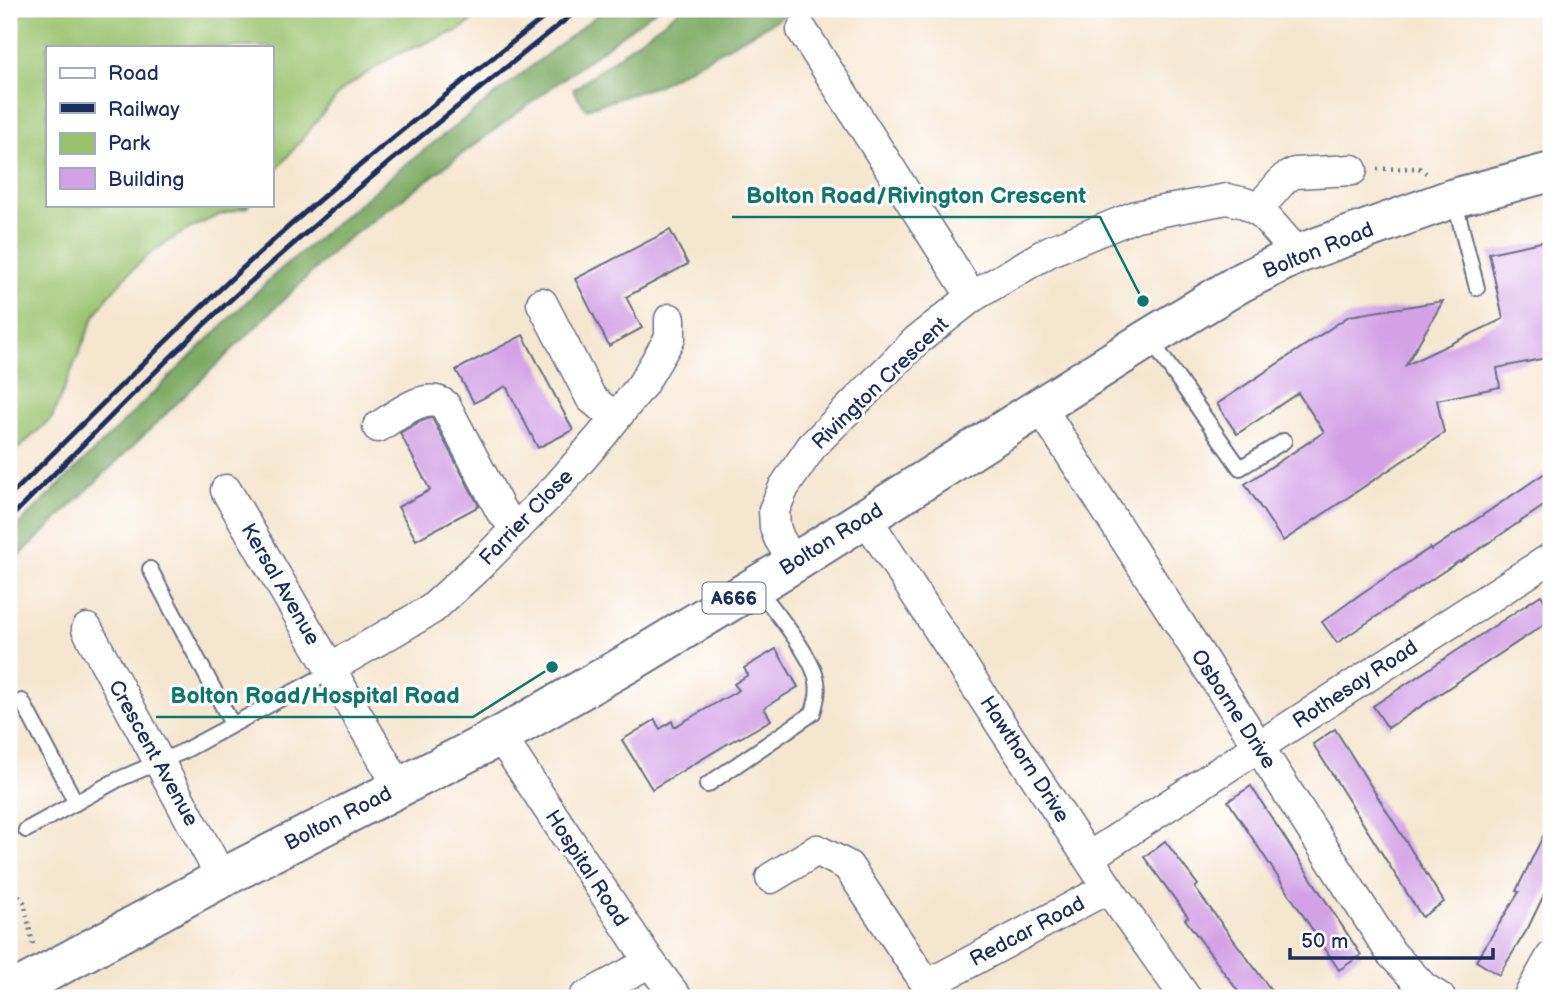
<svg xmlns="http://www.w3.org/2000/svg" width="1560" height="1007" font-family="'Balsamiq Sans',sans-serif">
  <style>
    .green { fill: #99c26d; stroke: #5a7866; stroke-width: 2 }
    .forest { fill: #7aa860; stroke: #4a6c5f; stroke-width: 2 }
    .building { fill: #d3a2e6 }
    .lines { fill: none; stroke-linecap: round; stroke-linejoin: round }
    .service-casing { stroke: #676f86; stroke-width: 18 }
    .minor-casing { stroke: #676f86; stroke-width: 33 }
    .primary-casing { stroke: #676f86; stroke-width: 42 }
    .path { stroke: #676f86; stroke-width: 4.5; stroke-dasharray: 2 5; stroke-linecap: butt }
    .service { stroke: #fff; stroke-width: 14 }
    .minor { stroke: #fff; stroke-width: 30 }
    .primary { stroke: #fff; stroke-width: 38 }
    .rail { stroke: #1b2f5e; stroke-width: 5 }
    .labels { text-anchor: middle; stroke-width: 6; stroke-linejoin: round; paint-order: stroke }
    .shield { fill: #fff; stroke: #5f6d8e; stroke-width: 2 }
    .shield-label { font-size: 19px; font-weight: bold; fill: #1b2f5e }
    .street-label { font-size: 21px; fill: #1b2f5e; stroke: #fff }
    .leader { fill: none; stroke: #0f766e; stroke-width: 2.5 }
    .callout-dot { fill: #0f766e; stroke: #fff; stroke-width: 2.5 }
    .callout-label { font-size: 23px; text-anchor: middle; font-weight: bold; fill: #0f766e; stroke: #fff; stroke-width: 6; stroke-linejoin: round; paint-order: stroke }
  </style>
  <rect width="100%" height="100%" fill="#fff"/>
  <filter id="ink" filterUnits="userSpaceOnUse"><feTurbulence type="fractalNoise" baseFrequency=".0143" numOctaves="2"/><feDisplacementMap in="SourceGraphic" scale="14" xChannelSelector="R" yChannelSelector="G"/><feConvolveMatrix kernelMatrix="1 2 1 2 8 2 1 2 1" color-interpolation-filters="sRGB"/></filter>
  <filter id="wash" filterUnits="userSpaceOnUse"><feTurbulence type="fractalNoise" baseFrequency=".00686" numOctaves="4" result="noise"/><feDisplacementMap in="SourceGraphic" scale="28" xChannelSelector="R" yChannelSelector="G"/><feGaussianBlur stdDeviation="1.57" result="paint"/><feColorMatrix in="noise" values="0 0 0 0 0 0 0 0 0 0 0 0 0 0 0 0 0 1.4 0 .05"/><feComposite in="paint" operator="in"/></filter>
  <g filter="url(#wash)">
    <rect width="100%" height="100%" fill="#f5e6cf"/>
    <!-- green -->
    <path class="green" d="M9,9h480l-30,21 -64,25 -53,35 -71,87v-130h-224v158h202l-2,2 -28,8 -26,12 -26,15 -21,15 -19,18 -18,20 -15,22 -42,101 -43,39z"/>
    <!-- forest -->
    <g class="forest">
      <path d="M605,9h52l-316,235 -332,322v-32l265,-259 126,-106z"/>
      <path d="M681,9h114l-18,11 -118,65 -73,24 -13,-19z"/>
    </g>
    <g id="blocks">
      <!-- building -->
      <g class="building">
        <path d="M670,230l18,34 -62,33 16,31 -33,18 -34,-67z"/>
        <path d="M1551,240v117l-54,11 3,19 -63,13 7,33 -161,108 -38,-57 79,-52 -26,-39 -61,41 -20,-30 132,-88 94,-15 -37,64 97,-46 -14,-66z"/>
        <path d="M523,335l50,95 -35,18 -32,-62 -32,17 -18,-33z"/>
        <path d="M430,418h2l47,88 -63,34 -18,-33 32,-17 -30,-57 19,-11z"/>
        <path d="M1551,469v32l-91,61 -1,-1 -122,82 -15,-21 40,-29 68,-45 1,2z"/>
        <path d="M1541,595l10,15v10l-163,108 -15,-22z"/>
        <path d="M776,649l22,38 -34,21 7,12 -31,18 -1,-1 -87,52 -30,-49 33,-20 5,9 12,-8 2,6 65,-37 -5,-6 14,-9 -4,-7z"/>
        <path d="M1335,729l109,173 -22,15 -109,-173z"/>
        <path d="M1251,786l110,169 -22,15 -111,-169z"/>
        <path d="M1551,820v60l-23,48 -29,47 -23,-14 43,-69 -3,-1z"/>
        <path d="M1165,841l33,44 -3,3 82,110h-34l-58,-79 3,-2 -44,-60z"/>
      </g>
    </g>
  </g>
  <g filter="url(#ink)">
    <use href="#blocks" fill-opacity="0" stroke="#676f86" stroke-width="2"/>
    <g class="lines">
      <!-- service casing -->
      <g class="service-casing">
        <g id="service">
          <path d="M1454,199l23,89"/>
          <path d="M1150,339l90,129 44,-27"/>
          <path d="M150,569l82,155"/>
          <path d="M22,701l54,102"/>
          <path d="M707,785l106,-72c3,-11 6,-20 4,-31 -3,-25 -45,-74 -61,-96"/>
          <path d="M26,830l91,-50 65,-28 150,-81"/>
        </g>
      </g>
      <!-- minor casing -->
      <g class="minor-casing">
        <g id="minor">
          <path d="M802,30l170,267"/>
          <path d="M1257,210l28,-32 10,-5 57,-3"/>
          <path d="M542,303l49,95 24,20"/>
          <path d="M1041,408l350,545 33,35 16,10"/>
          <path d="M378,427c18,-11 48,-37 67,-22l56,106 16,17"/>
          <path d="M226,490l173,297"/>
          <path d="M866,518l242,370 78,110"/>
          <path d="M794,563l-15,-25 -4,-11 -1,-17 10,-23 28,-41 104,-105 56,-44 78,-46 86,-35 91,-17 18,4 17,10 36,41"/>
          <path d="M87,629l135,249"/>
          <path d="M330,668l102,-59 51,-47 74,-75 45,-52 40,-50 28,-47v-19"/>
          <path d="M500,736l150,226 27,36"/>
          <path d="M1089,857l169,-110 293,-189"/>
          <path d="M771,878l46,-28 31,16 79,119 181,-97"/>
          <path d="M584,998l66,-36"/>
          <path d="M1528,998l23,-41"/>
        </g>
      </g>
      <!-- primary casing -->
      <g class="primary-casing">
        <path id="primary" d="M9,993l213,-115 278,-142 134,-76 160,-97 355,-225 91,-55 58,-29 156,-56 97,-26"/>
      </g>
      <!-- path -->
      <g class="path">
        <path d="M1377,169l42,-1 7,5"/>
        <path d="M9,886l15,16 9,43"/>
      </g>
      <!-- service -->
      <use href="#service" class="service"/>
      <!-- minor -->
      <use href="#minor" class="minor"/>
      <!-- primary -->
      <use href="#primary" class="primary"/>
      <!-- rail -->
      <g class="rail">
        <path d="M9,497c68,-67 135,-136 204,-201 108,-103 225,-196 342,-287"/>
        <path d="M9,519c72,-71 141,-145 215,-213 114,-105 235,-201 355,-297"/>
      </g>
    </g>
  </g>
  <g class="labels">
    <!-- shield labels -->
    <rect class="shield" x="702.5" y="582.5" width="63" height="31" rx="5"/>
    <g class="shield-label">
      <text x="734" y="605">A666</text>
    </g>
    <!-- street labels -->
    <g class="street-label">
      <text transform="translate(1318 250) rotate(-22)" y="7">Bolton Road</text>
      <text transform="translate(880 383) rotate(-44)" y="7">Rivington Crescent</text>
      <text transform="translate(526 517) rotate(-46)" y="7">Farrier Close</text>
      <text transform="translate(831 539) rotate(-32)" y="7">Bolton Road</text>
      <text transform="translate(281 584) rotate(60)" y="7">Kersal Avenue</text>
      <text transform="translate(1355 684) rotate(-33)" y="7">Rothesay Road</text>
      <text transform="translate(1234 709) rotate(57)" y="7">Osborne Drive</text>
      <text transform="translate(154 753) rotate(61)" y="7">Crescent Avenue</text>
      <text transform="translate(1025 759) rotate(57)" y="7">Hawthorn Drive</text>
      <text transform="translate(338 818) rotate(-27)" y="7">Bolton Road</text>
      <text transform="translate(587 868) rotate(57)" y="7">Hospital Road</text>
      <text transform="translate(1027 931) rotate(-28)" y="7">Redcar Road</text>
    </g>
  </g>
  <!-- callouts -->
  <path class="leader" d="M1143 301L1100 217H732M552 667L473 717H156"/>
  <g class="callout-dot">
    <circle cx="1143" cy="301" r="7"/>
    <circle cx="552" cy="667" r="7"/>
  </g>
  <g class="callout-label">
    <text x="916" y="203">Bolton Road/Rivington Crescent</text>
    <text x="315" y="703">Bolton Road/Hospital Road</text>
  </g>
  <!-- margin -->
  <rect width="1560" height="1007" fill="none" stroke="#fff" stroke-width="35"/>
  <!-- legend -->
  <rect x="46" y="46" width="228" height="161" fill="#ffffff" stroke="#a4acbf" stroke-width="2"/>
  <rect x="60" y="68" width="35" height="10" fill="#ffffff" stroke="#a4acbf" stroke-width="2"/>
  <text x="108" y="80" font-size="21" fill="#1b2f5e">Road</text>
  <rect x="60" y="103" width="35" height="10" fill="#1b2f5e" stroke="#a4acbf" stroke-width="2"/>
  <text x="108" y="116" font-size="21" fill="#1b2f5e">Railway</text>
  <rect x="60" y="133" width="35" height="21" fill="#99c26d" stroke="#a4acbf" stroke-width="2"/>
  <text x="108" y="150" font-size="21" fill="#1b2f5e">Park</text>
  <rect x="60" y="168" width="35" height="21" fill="#d3a2e6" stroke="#a4acbf" stroke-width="2"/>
  <text x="108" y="186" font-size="21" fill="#1b2f5e">Building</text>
  <!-- scale -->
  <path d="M1290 948v10h203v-10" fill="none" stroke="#1b2f5e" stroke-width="3.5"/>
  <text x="1301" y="948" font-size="21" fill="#1b2f5e" stroke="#ffffff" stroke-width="5" paint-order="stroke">50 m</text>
</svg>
